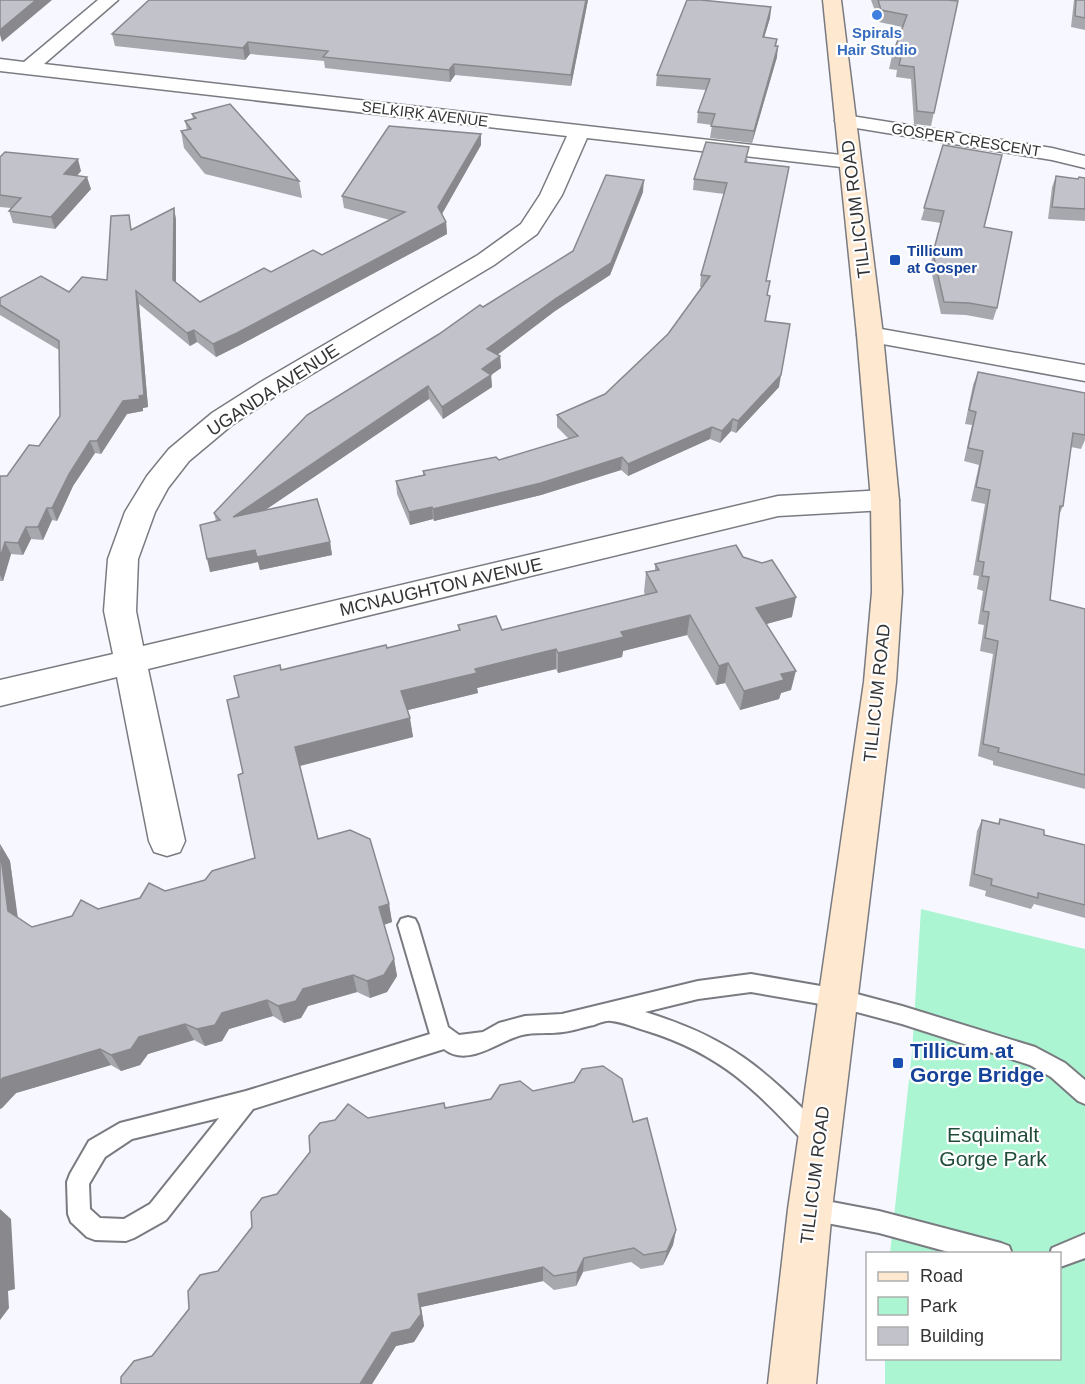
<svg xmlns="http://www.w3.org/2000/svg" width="1085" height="1384" font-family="Arial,sans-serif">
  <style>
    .green { fill: #acf5d3 }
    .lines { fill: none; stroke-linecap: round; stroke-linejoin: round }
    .lane-casing { stroke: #7a7b81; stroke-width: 4 }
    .street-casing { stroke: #7a7b81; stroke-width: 3 }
    .secondary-casing { stroke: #7a7b81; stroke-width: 3 }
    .lane { fill: #fff; fill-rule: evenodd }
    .street { fill: #fff; fill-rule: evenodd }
    .secondary { fill: #fee8d0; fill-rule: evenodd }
    .wall { fill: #a7a8ae }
    .shaded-wall { fill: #88888d }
    .building { fill: #c2c3ca; stroke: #88888d; stroke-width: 1.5 }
    .shop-dot { fill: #3f7fe0; stroke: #fff; stroke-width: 2 }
    .transit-dot { fill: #1a4fb4; stroke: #fff; stroke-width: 2 }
    .labels { text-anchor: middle; stroke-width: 4.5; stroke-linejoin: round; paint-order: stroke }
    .far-shop-label { font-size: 15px; font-weight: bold; fill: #366cbe; stroke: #fff }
    .far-street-label { font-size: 15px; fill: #333436; stroke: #fff }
    .far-transit-label { font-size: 15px; font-weight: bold; fill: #164399; stroke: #fff; text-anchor: start }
    .street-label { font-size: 18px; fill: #333436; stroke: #fff }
    .near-transit-label { font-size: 21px; font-weight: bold; fill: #164399; stroke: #fff; text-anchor: start }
    .near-park-label { font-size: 21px; fill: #214d3a; stroke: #fff }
  </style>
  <rect width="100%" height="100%" fill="#f7f8ff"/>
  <!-- green -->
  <path class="green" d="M921,909l164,40v435h-200v-25l175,-1v-104l-170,-1 22,-201z"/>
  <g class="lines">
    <!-- lane casing -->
    <g class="lane-casing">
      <g id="lane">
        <path d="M408,917l7,2 3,6 30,102 11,8 24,-3 16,-9 26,-7 37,-2 136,-33 53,-7 87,15 64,17 133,41 30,16 20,17v24l-7,-3 -27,-24 -21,-12 -128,-41 -64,-17 -87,-15 -53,7 -53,13c85,26 118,56 179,118l3,8 -3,8 -8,3 -8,-3c-52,-56 -87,-92 -161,-115 -11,-3 -24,-9 -36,-10 -5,-1 -12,2 -17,4 -11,2 -21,6 -31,7 -14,2 -28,0 -41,3 -24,6 -54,33 -78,14l-191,60 -87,111 -32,18 -8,3 -31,-1 -8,-3 -16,-15 -3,-8 -1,-32 3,-8 19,-33 31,-18 126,-32 184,-57 -32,-109 3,-6zM219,1118l-69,86 -26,15 -24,-1 -10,-9 -1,-25 16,-27 27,-18z"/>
        <path d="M811,1198l68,13 122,32 8,3 3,8h-56l-77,-21 -68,-13 -8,-3 -3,-8 3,-8z"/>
        <path d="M1085,1234v24l-25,9v-13h-10l2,-6z"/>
      </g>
    </g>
    <!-- street casing -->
    <g class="street-casing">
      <g id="street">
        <path d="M98,0h20l-74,64 806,92 8,1 3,5 -3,5 -8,1 -263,-30 -25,57 -25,39 -43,31 -217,130 -45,30 -43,36 -21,27 -13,24 -17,47 -2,52 7,35 635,-150 107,-6 10,3 4,7 -4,7 -10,3 -107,6 -630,153 37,172 -5,11 -13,4 -13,-4 -5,-11 -32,-164 -117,29v-26l113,-26 -9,-43 4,-52 17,-47 22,-36 22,-27 43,-36 47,-30 219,-128 43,-31 19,-29 27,-59 -567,-65v-12l24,3z"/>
        <path d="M845,115l207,33 33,8v12l-33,-8 -214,-35 -3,-4 3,-4z"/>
        <path d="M870,327l215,38v16l-224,-41 -4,-5 4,-5z"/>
      </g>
    </g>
    <!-- secondary casing -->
    <g class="secondary-casing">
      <path id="secondary" d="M823,0h18l42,335 16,165 3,92 -6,90 -64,527 -16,175h-48l20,-175 76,-527 8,-90 -1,-92 -14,-165z"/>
    </g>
    <!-- lane -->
    <use href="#lane" class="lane"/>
    <!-- street -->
    <use href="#street" class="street"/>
    <!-- secondary -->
    <use href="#secondary" class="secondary"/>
  </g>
  <!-- wall -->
  <g class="wall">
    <path d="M588,0l-17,86 -116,-11 -5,7 -125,-14 -1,-7 -74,-7 -5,6 -130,-14 -3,-12z"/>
    <path d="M871,0h77l10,1 -27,125 -17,-2 -3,-45 -15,-2 1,-7 -8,-1 3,-13 10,-29 -23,-5z"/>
    <path d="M1074,0h11v30l-14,-3z"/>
    <path d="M771,7l-1,11 -6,19 13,2 -1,7 1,11 -25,86 -42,-5 2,-13 -15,-2 1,-11 8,-22 -50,-4 1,-11z"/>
    <path d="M192,114l107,67 3,17 -97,-24 -21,-26 -3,-17 6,-1 -2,-9 8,-2z"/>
    <path d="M481,134v11l-39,69 4,8 1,12 -207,111 -24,12 -19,-15 -7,4 -51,-42 9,103 -5,1v3l-16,3 -26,40 -6,-1 -22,33 -16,35 -5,-1 -9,20 -12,-1 -8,16 -12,-1 -8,27h-3v-105h7l32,-30 21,-30 -1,-66 -59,-35v-17l69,-6 38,-12 26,-51 41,-21 2,12v63l24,19 71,-30 51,-17 68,-35 -46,-12 -2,-12z"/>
    <path d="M943,145l41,82 13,81 -4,12 -27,-5 -25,-1 -11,-48 11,-43 -20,-3z"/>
    <path d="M0,157l81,14 -4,5 14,13 -36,40 -42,-6 -4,-12 2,-3 -11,-1z"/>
    <path d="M748,159l-1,3 40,16 -21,103 2,14 -2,26 13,66 -43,46 -5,-2 -11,12 -10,-4 -82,37 -7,-6 -80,25 -107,26 -1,-2 -23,6 -13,-31 -1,-13 27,-6v-4l76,-11 70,-21 -12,-12v-12l48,-21 63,-60 34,-47h-2l1,-12 23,-81 -31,-4 1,-11z"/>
    <path d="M1056,176l22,3 7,-1v43l-37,-2 4,-32z"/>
    <path d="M643,192l-33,83 -55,36 -58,44 3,1 1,12 -10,7 1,12 -49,32 -14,-20 -164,111 65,32 2,13 -72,15 -2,-8 -48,10 6,-51 -2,-8 269,-206 90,-56z"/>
    <path d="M978,372l107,21v47l-4,9 -10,-2 -8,59 -4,9 -9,85 35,9v180l-92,-24v-4l-15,-5 15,-102 -13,-3 4,-26 -6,-1 5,-33 -6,-2 2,-13 -6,-1 12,-71 -14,-3 8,-36 -15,-4 8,-36 -7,-1 8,-39z"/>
    <path d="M743,557l49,60 -26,7 25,66 -10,3 -2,6 -39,11 -15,-27 -9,2 -29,-50 -64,16 -1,6 -64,16 -2,-4 -79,19 1,5 -70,17 5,27 -113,29 18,73 71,65 3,18 -8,3 10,34 3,17 -10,16 -17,6 -13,-6 -49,14 -7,12 -17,5 -11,-7 -44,13 -7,12 -17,5 -11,-6 -46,14 -8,11 -19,6 -10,-6 -95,28 -14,15 -2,1v-265l10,17 8,57 14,9 173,-47 50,-22 -12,-85 -4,-76 42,-27 106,-22 72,-18 -1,-5 44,5 143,-35 -1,-3 2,-20 9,-2v-6z"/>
    <path d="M1000,819l44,16 41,10v73l-51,-14 -3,5 -46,-13 1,-5 -17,-5 8,-55 5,-11 16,4z"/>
    <path d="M533,1091l100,31 43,108 -3,15 -10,20 -22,4 -10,-7 -48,10 -7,14 -22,4 -11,-9 -122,26 3,19 -10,16 -18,4 -24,38h-251l31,-28 125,-162 91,-76 77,-10z"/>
  </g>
  <!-- shaded-wall -->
  <g class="shaded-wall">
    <path d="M36,0h16l-50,42 -2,-7v-5z"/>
    <path d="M586,0h2l-17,86v-11z"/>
    <path d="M771,7l-1,11 -9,30 2,-11z"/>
    <path d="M248,42l2,12 -5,6 -2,-12z"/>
    <path d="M778,46l-1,11 -25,86 2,-12z"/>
    <path d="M454,64l1,11 -5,7 -1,-12z"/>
    <path d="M481,134v11l-42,74 -1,-12z"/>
    <path d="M78,159l3,12 -14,15 -3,-12z"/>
    <path d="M87,177l4,12 -36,40 -4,-12z"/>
    <path d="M644,180l-1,12 -33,83 -55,36 -67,51 -1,-13z"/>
    <path d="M174,208l2,12v73l-3,-13z"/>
    <path d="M446,222l1,12 -207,111 -24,12 -3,-13z"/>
    <path d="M136,291l3,13 9,103 -5,1v3l-16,3 -26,40 -4,-13 26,-40z"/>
    <path d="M790,324l-11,63 -43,46 2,-12z"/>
    <path d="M194,330l3,12 -7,4 -3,-13z"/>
    <path d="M500,356l1,12 -10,7 1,12 -49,32 -1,-12 40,-38z"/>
    <path d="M428,386l1,13 -193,131 -3,-13z"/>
    <path d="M733,419l-2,12 -11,12 2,-12z"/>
    <path d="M712,427l-2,12 -82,37v-12z"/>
    <path d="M90,441l5,12 -22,33 -16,35 -5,-13 17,-34z"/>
    <path d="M622,457l-1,13 -80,25 -107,26 -1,-12z"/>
    <path d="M432,507l1,12 -23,6 -1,-13z"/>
    <path d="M47,508l5,12 -9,20 -5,-13z"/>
    <path d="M26,527l5,12 -8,16 -5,-12z"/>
    <path d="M5,542l6,12 -8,27 -3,-6v-17z"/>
    <path d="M330,542l2,13 -72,15 -2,-8 -48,10 -3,-13 48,-9z"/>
    <path d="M796,597l-4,20 -40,11 4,-20z"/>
    <path d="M690,615l-3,20 -64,16 -1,6 -64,16v-20l63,-21z"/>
    <path d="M556,649v20l-79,19 1,5 -74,18 -3,-20 74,-22z"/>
    <path d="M728,663l-3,20 -9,2 3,-19z"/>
    <path d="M796,671l-5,19 -10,3 -2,6 -39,11 4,-19 37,-17z"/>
    <path d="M410,718l3,19 -114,29 -4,-19z"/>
    <path d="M0,844l10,17 9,68 -11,-18z"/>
    <path d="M389,904l3,18 -9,3 -4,-18z"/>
    <path d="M394,959l3,17 -10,16 -17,6 -3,-17z"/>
    <path d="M353,975l4,17 -49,14 -7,12 -17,5 -6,-17 25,-17z"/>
    <path d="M267,1000l6,16 -44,13 -7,12 -17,5 -8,-17 25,-16z"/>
    <path d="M185,1024l9,16 -46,14 -8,11 -19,6 -10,-16 28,-18z"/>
    <path d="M100,1049l11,16 -95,28 -14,15 -2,1v-28l3,-3z"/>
    <path d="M0,1209l11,10 4,70 -7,2 1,17 -9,12z"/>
    <path d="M676,1230l-3,15 -10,20 4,-14z"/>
    <path d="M584,1258l-1,14 -7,14 1,-14z"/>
    <path d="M543,1267v14l-122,26 3,19 -10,16 -18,4 -24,38h-12l58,-90z"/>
  </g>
  <!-- building -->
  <g class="building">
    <path d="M0,0h36l-36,30z"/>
    <path d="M149,0h437l-15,75 -117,-11 -5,6 -126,-13 5,-6 -80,-9 -5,6 -131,-14z"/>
    <path d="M687,0h14l70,7 -8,30 14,2 -2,7h3l-24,85 -43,-5 4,-12 -17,-2 12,-33 -53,-4z"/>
    <path d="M878,0h70l10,1 -24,112 -17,-2 -3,-44 -15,-2 2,-8 -9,-1 15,-41 -26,-5z"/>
    <path d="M1076,0h9v18l-10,-2z"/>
    <path d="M230,104l69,77 -98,-24 -20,-26 10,-2 -6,-8 11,-3 -4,-4z"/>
    <path d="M389,126l92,8 -43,73 8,15 -209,111 -24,11 -19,-14 -7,3 -51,-42 8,104 -5,1 1,3 -17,2 -26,40h-7l-21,33 -17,34h-5l-9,19h-12l-8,16 -13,-1 -5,16v-82h7l22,-31 10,1 21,-30 -1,-75 -59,-36v-7l41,-22 28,16 13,-15 25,3 4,-64 18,-1 2,15 43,-22 -1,72 27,22 64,-34 7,4 42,-22 9,5 83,-43 -63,-16z"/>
    <path d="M706,142l43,5 -4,15 44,5 -23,114h4l-3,14 3,1 -5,25 25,3 -9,51 -43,46 -5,-2 -11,12 -10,-4 -84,37 -6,-7 -81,26 -108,26 -1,-2 -23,5 -13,-31 29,-6 -2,-4 73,-14 3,3 79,-24 -21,-21 48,-21 63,-60 42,-58 -9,-1 26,-92 -33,-4z"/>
    <path d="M943,145l59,10 -18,72 28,5 -15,76 -28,-5 -25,-1 -11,-49 11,-42 -20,-3z"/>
    <path d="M5,152l73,7 -14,15 23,3 -36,40 -42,-6 12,-13 -21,-3v-38z"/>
    <path d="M606,175l38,5 -33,83 -56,36 -68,50 13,7 -18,13 9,6 -49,32 -14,-21 -195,131 84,-18 13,43 -73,15 -2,-7 -48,9 -7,-34 20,-5 -6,-7 93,-98 132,-81 41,-29 3,2 90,-56z"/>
    <path d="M1056,176l22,3 1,-2 6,1v31l-33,-2z"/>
    <path d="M978,372l107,21v42l-12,-2 -10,73h-3l-10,94 35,9v166l-87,-23 1,-4 -16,-4 15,-103 -13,-3 4,-26 -6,-1 6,-34 -7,-1 2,-14 -6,-1 12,-71 -14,-3 7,-36 -15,-3 8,-36 -7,-2z"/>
    <path d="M736,545l7,12 19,6 10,-3 24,37 -40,11 40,63 -15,3 3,6 -40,11 -16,-28 -9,3 -29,-51 -69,17 3,5 -66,16 -2,-4 -81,20 2,4 -76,18 9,27 -115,29 23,92 32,-9 20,9 19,65 -10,3 15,52 -10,16 -17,6 -14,-6 -50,14 -7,12 -18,5 -11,-6 -45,13 -7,12 -18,4 -12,-5 -46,13 -8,12 -20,6 -11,-6 -97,29 -3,3v-231l8,61 24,16 40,-11 9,-16 17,9 42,-11 9,-15 16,8 40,-11 7,-9 43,-13 -17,-83 5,-2 -16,-73 12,-3 -5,-21 46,-11 1,5 105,-25 1,3 73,-18 -2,-5 38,-9 6,14 155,-38 -11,-20 13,-2 -4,-6z"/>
    <path d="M1000,819l44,11v5l41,10v60l-47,-12v5l-47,-13 1,-6 -18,-5 8,-54 17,4z"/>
    <path d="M603,1066l19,13 11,43 14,-4 29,112 -9,21 -23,4 -10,-7 -50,10 -7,14 -23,4 -11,-9 -125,27 3,20 -11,15 -18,4 -32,51h-239v-7l13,-16 18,-5 37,-47 -1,-18 12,-16 18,-4 34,-44 -1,-15 11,-14 15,-4 33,-42 -1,-16 11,-13 15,-3 13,-16 20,14 76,-15 1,5 46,-9 9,-14 20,-4 13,10 41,-9 8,-13z"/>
  </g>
  <!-- markers -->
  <circle class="shop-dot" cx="877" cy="15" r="6"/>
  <g class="transit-dot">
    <rect x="889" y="254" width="12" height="12" rx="3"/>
    <rect x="892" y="1057" width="12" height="12" rx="3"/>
  </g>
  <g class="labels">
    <!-- far-shop labels -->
    <g class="far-shop-label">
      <text x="877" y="38">Spirals<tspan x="877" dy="17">Hair Studio</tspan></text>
    </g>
    <!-- far-street labels -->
    <g class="far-street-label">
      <text transform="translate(425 114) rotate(7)" y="5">SELKIRK AVENUE</text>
      <text transform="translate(966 140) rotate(9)" y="5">GOSPER CRESCENT</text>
    </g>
    <!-- far-transit labels -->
    <g class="far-transit-label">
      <text x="907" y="256">Tillicum<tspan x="907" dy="17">at Gosper</tspan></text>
    </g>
    <!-- street labels -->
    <g class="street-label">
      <text transform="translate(856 209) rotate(-97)" y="6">TILLICUM ROAD</text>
      <text transform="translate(273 390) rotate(-33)" y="6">UGANDA AVENUE</text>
      <text transform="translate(441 587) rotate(-13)" y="6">MCNAUGHTON AVENUE</text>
      <text transform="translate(877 693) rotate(-84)" y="6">TILLICUM ROAD</text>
      <text transform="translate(815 1175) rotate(-83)" y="6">TILLICUM ROAD</text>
    </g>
    <!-- near-transit labels -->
    <g class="near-transit-label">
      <text x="910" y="1058">Tillicum at<tspan x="910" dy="24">Gorge Bridge</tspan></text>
    </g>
    <!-- near-park labels -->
    <g class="near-park-label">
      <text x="993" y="1142">Esquimalt<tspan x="993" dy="24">Gorge Park</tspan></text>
    </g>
  </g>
  <!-- legend -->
  <rect x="866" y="1252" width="195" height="108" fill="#ffffff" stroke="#adaeaf" stroke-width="1.5"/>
  <rect x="878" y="1272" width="30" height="9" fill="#fee8d0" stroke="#adaeaf" stroke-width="1.5"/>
  <text x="920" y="1282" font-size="18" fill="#333436">Road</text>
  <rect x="878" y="1297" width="30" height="18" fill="#acf5d3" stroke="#adaeaf" stroke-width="1.5"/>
  <text x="920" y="1312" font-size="18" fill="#333436">Park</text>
  <rect x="878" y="1327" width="30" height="18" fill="#c2c3ca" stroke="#adaeaf" stroke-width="1.5"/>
  <text x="920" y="1342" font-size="18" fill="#333436">Building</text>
</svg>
